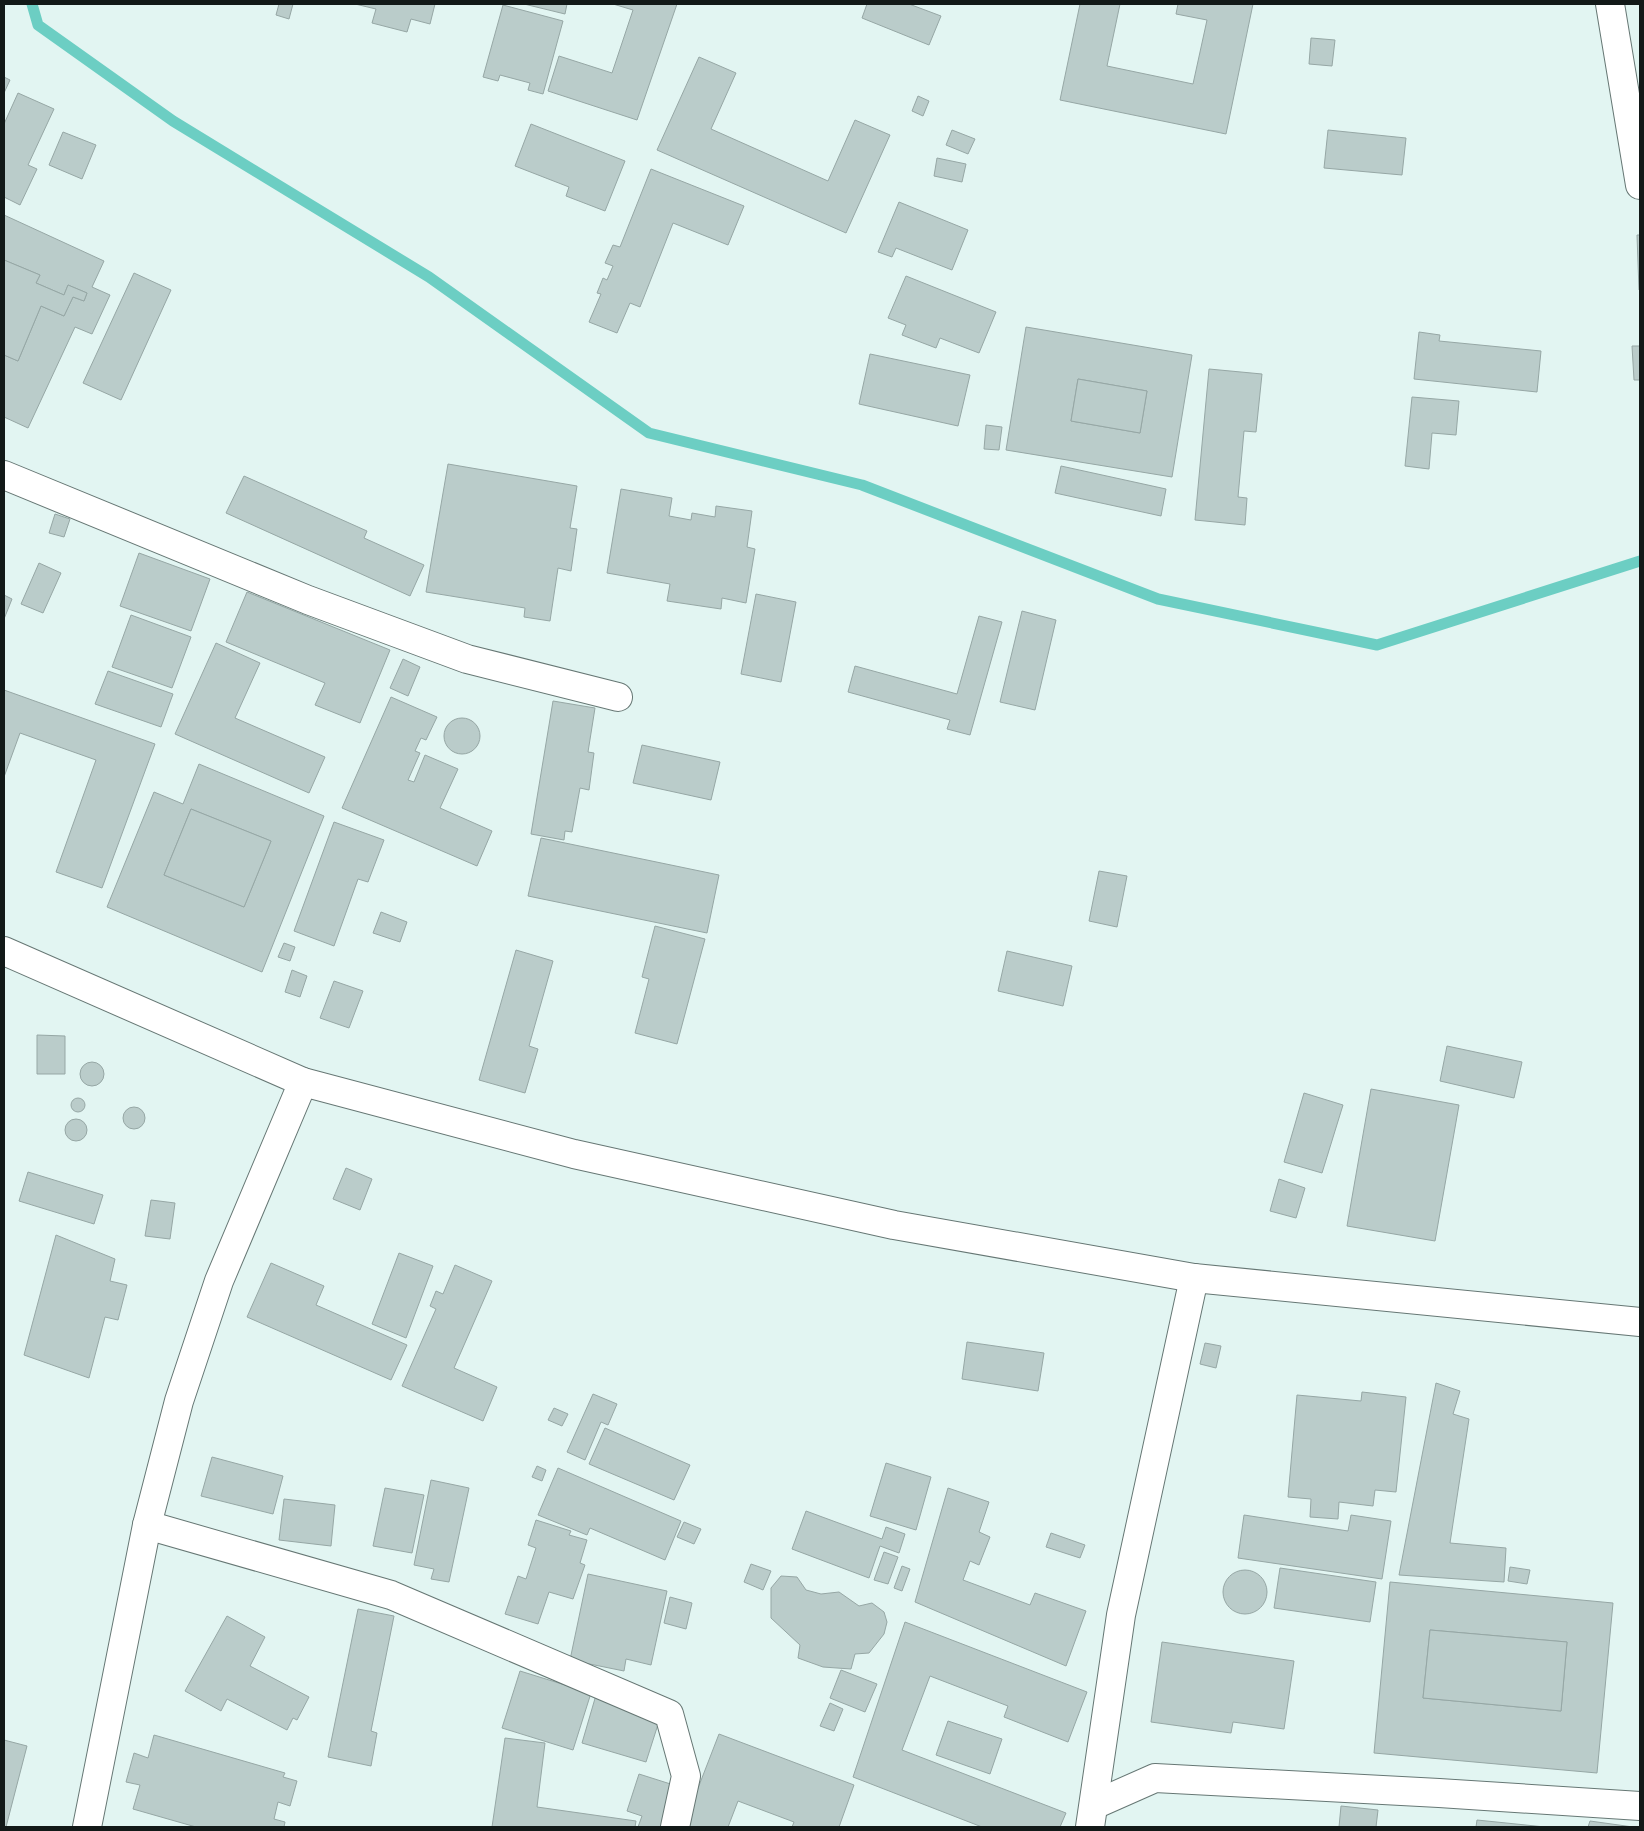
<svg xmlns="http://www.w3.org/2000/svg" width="1644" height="1831" font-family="'PT Sans',sans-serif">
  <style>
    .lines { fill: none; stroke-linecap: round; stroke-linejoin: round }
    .stream { stroke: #6ccec3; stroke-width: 11 }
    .building { fill: #baccca; stroke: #96a7a5; fill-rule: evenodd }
    .street-casing { stroke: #667774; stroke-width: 30 }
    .street { stroke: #fff; stroke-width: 28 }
  </style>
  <rect width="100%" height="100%" fill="#e2f5f2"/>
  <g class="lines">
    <!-- stream -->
    <path class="stream" d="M32,4l6,21 135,96 256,156 220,156 213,52 296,114 219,46 263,-84"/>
  </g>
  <!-- building -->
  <g class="building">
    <path d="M279,4h14l-4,15 -13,-4z"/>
    <path d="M355,4h80l-5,20 -19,-5 -4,13 -35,-9 4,-14z"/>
    <path d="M524,4h43l-2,10z"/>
    <path d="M613,4h64l-40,116 -89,-29 11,-35 53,17 21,-63z"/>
    <path d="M867,4h42l32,12 -12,29 -67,-27z"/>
    <path d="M1080,4h40l-13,62 86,18 14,-64 -31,-6 2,-10h75l-27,130 -166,-34z"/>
    <path d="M503,5l60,16 -20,73 -15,-4 2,-7 -30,-8 -2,6 -15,-4z"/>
    <path d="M1311,38l24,2 -3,26 -23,-2z"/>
    <path d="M699,57l37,16 -25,56 117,52 27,-61 35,15 -44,98 -189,-83z"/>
    <path d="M4,77l6,3 -6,13z"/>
    <path d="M18,93l36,16 -26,56 9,4 -17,36 -16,-8v-73z"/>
    <path d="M918,96l11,5 -6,15 -11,-5z"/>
    <path d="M531,124l94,37 -20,50 -39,-15 3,-9 -54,-21z"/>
    <path d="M952,130l23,9 -7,15 -22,-9z"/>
    <path d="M1328,130l78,8 -4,37 -78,-7z"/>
    <path d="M63,132l33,13 -14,34 -33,-14z"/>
    <path d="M937,158l29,6 -4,18 -28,-6z"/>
    <path d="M651,169l93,37 -16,39 -55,-22 -33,84 -10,-4 -13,30 -28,-11 12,-28 -4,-1 6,-15 4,2 6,-14 -8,-3 8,-18 7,2z"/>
    <path d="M899,202l69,28 -16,40 -56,-22 -4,9 -14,-5z"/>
    <path d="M4,215l100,46 -12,26 18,8 -18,39 -17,-7 -47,101 -24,-11v-62l14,6 23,-55 23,10 9,-19 11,4 3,-8 -19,-8 -4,10 -28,-12 4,-8 -36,-15z"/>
    <path d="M1637,235h3v55h-1z"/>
    <path d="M4,260l36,15 -4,8 28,12 4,-10 19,8 -3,8 -11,-4 -9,19 -23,-10 -23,55 -14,-6z"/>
    <path d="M134,273l37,17 -50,110 -38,-17z"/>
    <path d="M906,276l90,36 -17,41 -39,-15 -4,10 -34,-13 4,-10 -18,-7z"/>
    <path d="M1026,327l166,28 -20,122 -166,-27zM1078,379l69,12 -7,42 -69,-12z"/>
    <path d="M1419,332l21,3 -1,6 102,10 -4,41 -123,-13z"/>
    <path d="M1632,346h8v34h-6z"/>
    <path d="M870,354l100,21 -12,51 -99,-22z"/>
    <path d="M1209,369l53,5 -6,58 -12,-1 -6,66 9,1 -2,27 -50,-5z"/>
    <path d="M1078,379l69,12 -7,42 -69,-12z"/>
    <path d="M1412,397l47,4 -3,34 -24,-2 -3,36 -24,-3z"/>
    <path d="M986,425l16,2 -3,23 -15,-1z"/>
    <path d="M448,464l129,22 -7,42 7,1 -6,42 -13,-3 -8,53 -26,-4 1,-9 -99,-16z"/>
    <path d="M1061,466l105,23 -5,27 -106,-23z"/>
    <path d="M244,476l123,55 -3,7 60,27 -14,31 -184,-83z"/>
    <path d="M621,489l51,9 -3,18 22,4 1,-7 23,4 1,-11 36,5 -5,36 8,2 -9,54 -24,-5 -1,11 -54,-8 3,-17 -63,-11z"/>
    <path d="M55,514l15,5 -6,18 -15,-4z"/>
    <path d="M139,553l71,26 -19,52 -71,-25z"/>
    <path d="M39,563l22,10 -18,40 -22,-9z"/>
    <path d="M247,592l143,58 -30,73 -45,-18 10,-22 -99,-41z"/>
    <path d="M756,594l40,8 -15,80 -40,-8z"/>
    <path d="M4,595l8,4 -8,20z"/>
    <path d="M1022,611l34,9 -21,90 -35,-8z"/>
    <path d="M131,615l60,22 -19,51 -60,-21z"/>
    <path d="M979,616l23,6 -32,113 -23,-6 3,-9 -102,-28 7,-26 102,28z"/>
    <path d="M216,643l44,20 -25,55 90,39 -16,36 -134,-59z"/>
    <path d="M403,659l17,8 -12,29 -18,-8z"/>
    <path d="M108,671l65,23 -12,33 -66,-23z"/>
    <path d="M4,690l151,54 -53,144 -46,-16 40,-112 -76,-27 -16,44z"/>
    <path d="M391,697l46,20 -11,23 -5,-2 -6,13 5,2 -12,27 6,2 11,-27 33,14 -18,39 52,23 -15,35 -135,-58z"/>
    <path d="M553,701l42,7 -7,44 6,1 -5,37 -9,-2 -8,44 -7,-1 -1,9 -33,-6z"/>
    <circle cx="462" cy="736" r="18"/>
    <path d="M642,745l78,17 -9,38 -78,-17z"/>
    <path d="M199,764l125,52 -62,156 -155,-65 47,-115 29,12zM191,809l80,32 -27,66 -80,-32z"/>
    <path d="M191,809l80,32 -27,66 -80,-32z"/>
    <path d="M334,822l50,18 -16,42 -10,-3 -24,67 -40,-15z"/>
    <path d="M541,838l178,37 -12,58 -179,-37z"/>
    <path d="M1099,871l28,5 -10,51 -28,-6z"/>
    <path d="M381,912l26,10 -7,20 -27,-9z"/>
    <path d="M655,926l50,13 -28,105 -42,-11 14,-54 -7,-2z"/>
    <path d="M284,943l11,4 -5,14 -12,-4z"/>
    <path d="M516,950l37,11 -24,85 9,3 -13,44 -46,-13z"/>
    <path d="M1007,951l65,15 -9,40 -65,-15z"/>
    <path d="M292,970l15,6 -7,21 -15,-5z"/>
    <path d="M334,981l29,10 -14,37 -29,-10z"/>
    <path d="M37,1035l28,1v38h-28z"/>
    <path d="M1447,1046l75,16 -8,36 -74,-17z"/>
    <circle cx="92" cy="1074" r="12"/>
    <path d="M1371,1089l88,16 -24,136 -88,-15z"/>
    <path d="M1304,1093l39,12 -21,68 -38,-11z"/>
    <circle cx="78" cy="1105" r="7"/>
    <circle cx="134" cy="1118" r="11"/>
    <circle cx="76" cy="1130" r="11"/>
    <path d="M346,1168l26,11 -12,31 -27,-11z"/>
    <path d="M28,1172l75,23 -9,29 -75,-23z"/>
    <path d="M1279,1179l26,9 -9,30 -26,-7z"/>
    <path d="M151,1200l24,3 -5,36 -25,-3z"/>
    <path d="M56,1235l59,24 -5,22 17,4 -9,35 -13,-3 -16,61 -65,-23z"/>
    <path d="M399,1253l34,13 -27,72 -34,-14z"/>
    <path d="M271,1263l53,23 -8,19 91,40 -16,35 -144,-63z"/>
    <path d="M455,1265l37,16 -38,87 43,19 -14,34 -81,-35 34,-77 -6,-3 6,-15 7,3z"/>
    <path d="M967,1342l77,11 -6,38 -76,-12z"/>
    <path d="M1205,1343l16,3 -5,22 -16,-4z"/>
    <path d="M1436,1383l24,8 -7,23 16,5 -19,124 56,5 -2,34 -105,-7z"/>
    <path d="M1362,1392l44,5 -10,95 -21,-2 -2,16 -34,-4 -1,17 -28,-2 1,-18 -23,-2 9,-102 64,6z"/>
    <path d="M593,1394l24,10 -9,21 -7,-3 -16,38 -18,-8z"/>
    <path d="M554,1408l14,6 -6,12 -14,-6z"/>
    <path d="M605,1428l85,37 -16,35 -85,-36z"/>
    <path d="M212,1457l71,19 -10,38 -72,-18z"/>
    <path d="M886,1463l45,14 -15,53 -46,-14z"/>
    <path d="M537,1466l9,4 -4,11 -10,-4z"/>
    <path d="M558,1468l123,53 -16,39 -75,-32 -3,7 -49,-20z"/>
    <path d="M431,1480l38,8 -20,94 -18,-3 3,-10 -20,-4z"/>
    <path d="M385,1488l39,7 -12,58 -39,-7z"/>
    <path d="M948,1488l41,14 -10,30 11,5 -11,28 -9,-4 -7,19 67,25 5,-12 51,18 -20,55 -151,-64z"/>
    <path d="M284,1499l51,6 -4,41 -52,-6z"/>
    <path d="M806,1511l76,28 4,-12 19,7 -6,19 -19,-7 -11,32 -77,-29z"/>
    <path d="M1244,1515l104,16 3,-16 40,6 -9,58 -144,-21z"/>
    <path d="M536,1520l35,11 -2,4 18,5 -7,23 5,2 -12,34 -24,-7 -11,32 -33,-10 13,-38 8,3 10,-31 -8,-3z"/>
    <path d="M684,1522l17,7 -7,15 -17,-7z"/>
    <path d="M1051,1533l34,12 -5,13 -34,-11z"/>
    <path d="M884,1552l14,5 -10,27 -14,-4z"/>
    <path d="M751,1564l20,7 -8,19 -19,-8z"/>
    <path d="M902,1566l8,3 -8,22 -8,-3z"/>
    <path d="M1510,1567l20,3 -3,14 -19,-3z"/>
    <path d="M1280,1568l96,14 -6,40 -96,-14z"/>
    <circle cx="1245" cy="1592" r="22"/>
    <path d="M588,1574l79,17 -16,74 -25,-6 -2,12 -54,-11z"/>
    <path d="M781,1576l16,1 9,13 15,4 18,-2 20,14 13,-3 12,9 3,10 -3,12 -15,19 -14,1 -4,15 -28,-2 -25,-9 2,-13 -29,-27v-30z"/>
    <path d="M1390,1582l223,21 -16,170 -223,-20zM1430,1630l137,12 -6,69 -138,-13z"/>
    <path d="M670,1597l22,6 -6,26 -22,-6z"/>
    <path d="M358,1609l36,7 -23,115 6,2 -6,33 -43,-9z"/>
    <path d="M227,1616l38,21 -15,29 59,31 -12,23 -4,-2 -6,12 -60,-31 -6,12 -36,-20z"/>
    <path d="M905,1622l182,70 -19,50 -64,-25 4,-11 -78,-30 -28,74 164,63 -6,14h-78l-129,-50z"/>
    <path d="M1430,1630l137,12 -6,69 -138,-13z"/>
    <path d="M1162,1642l132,19 -10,68 -51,-7 -2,11 -80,-11z"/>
    <path d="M841,1670l36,14 -12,28 -35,-14z"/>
    <path d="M520,1671l71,22 -18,57 -71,-22z"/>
    <path d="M596,1695l65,20 -15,47 -64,-19z"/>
    <path d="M830,1703l13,6 -9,22 -14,-5z"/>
    <path d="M948,1721l54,18 -12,35 -54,-19z"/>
    <path d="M719,1734l135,51 -15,42h-47l2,-5 -56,-21 -10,26h-45z"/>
    <path d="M154,1735l131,38 -2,4 14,4 -7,25 -12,-4 -4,17 11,3 -1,5h-88l-63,-18 7,-24 -14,-3 8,-29 14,5z"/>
    <path d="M505,1738l40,5 -8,64 99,14 -1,6h-143z"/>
    <path d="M4,1740l23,6 -21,81h-2z"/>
    <path d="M639,1774l41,13 -13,40h-29l4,-11 -15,-5z"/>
    <path d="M1341,1806l37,4 -2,17h-37z"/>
    <path d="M1477,1820l68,7h-69z"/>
    <path d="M1590,1821l43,6h-45z"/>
  </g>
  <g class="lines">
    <!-- street casing -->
    <g class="street-casing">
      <g id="street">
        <path d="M1610,4l30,181"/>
        <path d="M4,475l304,125 159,59 151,38"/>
        <path d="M4,951l299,131 -84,199 -40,120 -32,124 -60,302"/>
        <path d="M303,1082l271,72 320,71 300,53 446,44"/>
        <path d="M147,1525l244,70 278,119 17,62 -11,51"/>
        <path d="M1094,1805l61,-27 284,15 201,13"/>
        <path d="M1090,1827l31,-212 73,-337"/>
      </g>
    </g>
    <!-- street -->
    <use href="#street" class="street"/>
  </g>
  <!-- border -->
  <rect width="1644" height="1831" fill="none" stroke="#121918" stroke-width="10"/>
</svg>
